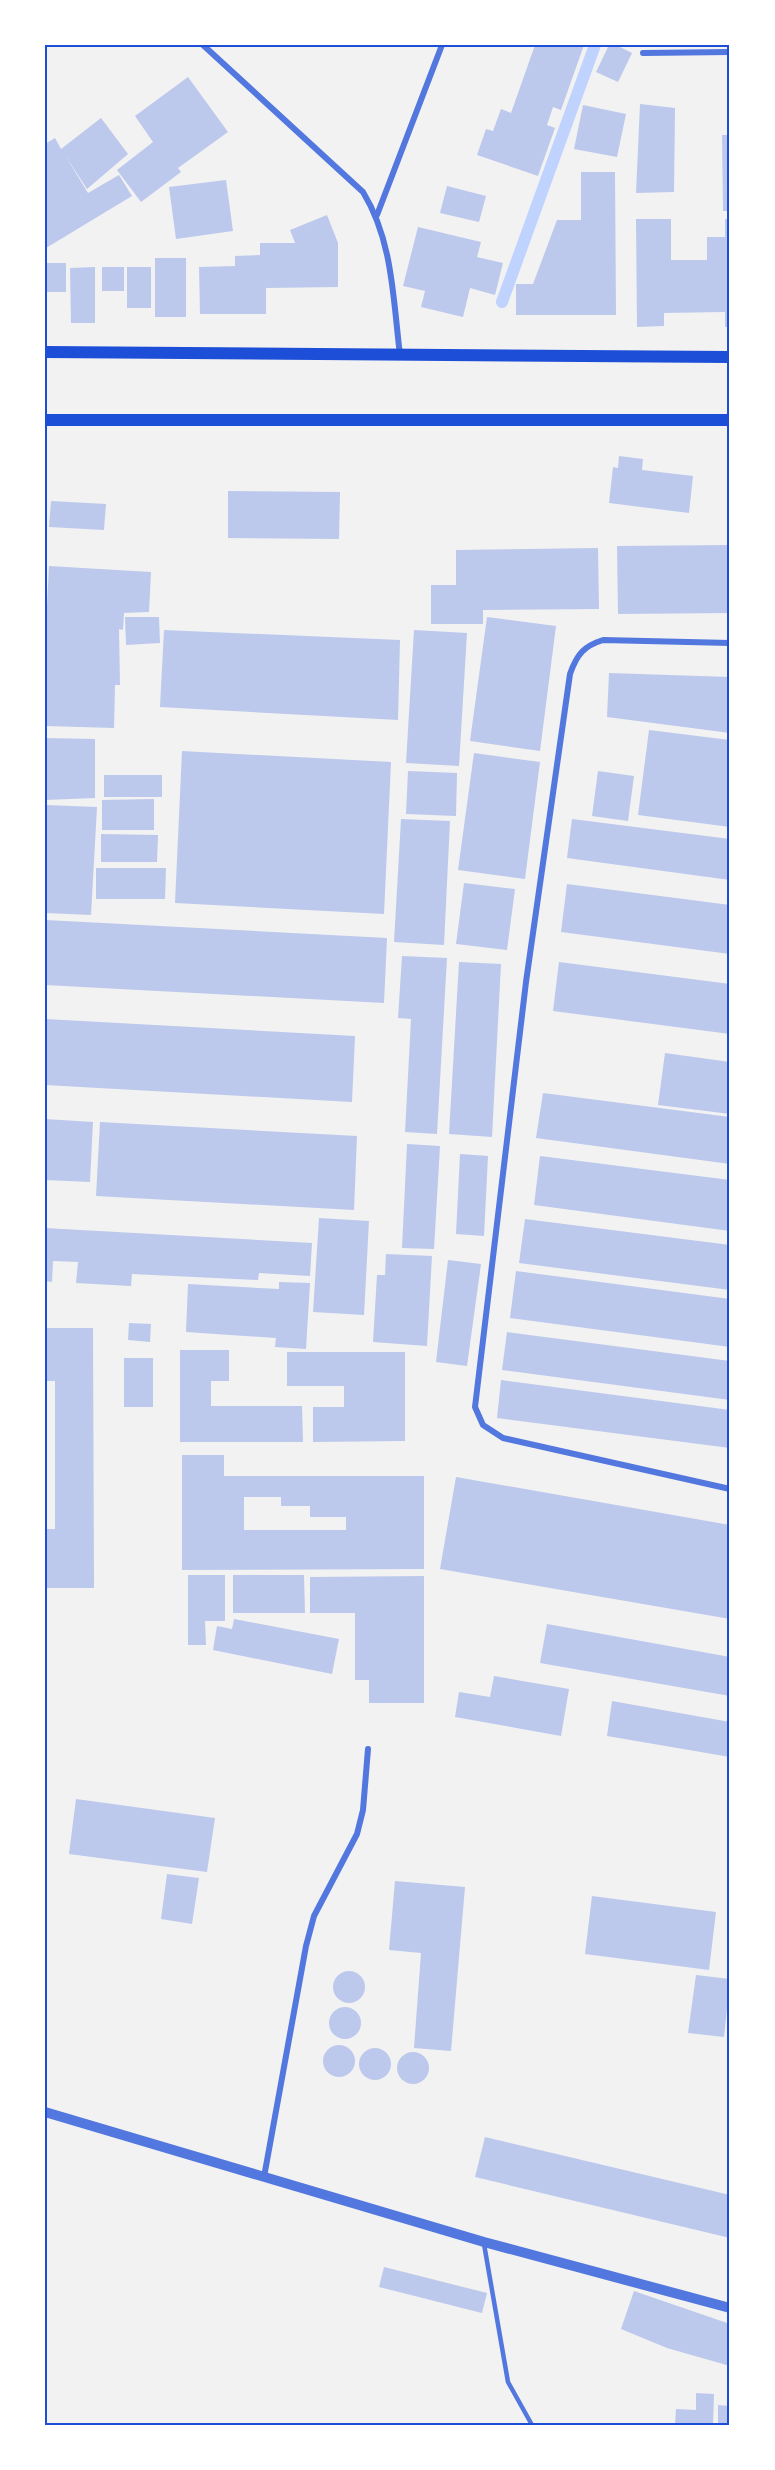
<svg xmlns="http://www.w3.org/2000/svg" width="775" height="2470" font-family="'Roboto Serif',serif">
  <style>
    .lines { fill: none; stroke-linecap: round; stroke-linejoin: round }
    .stream { stroke: #bfd3fe; stroke-width: 12 }
    .building { fill: #bdc9ec; fill-rule: evenodd }
    .service { stroke: #5277de; stroke-width: 4.5 }
    .minor { stroke: #5277de; stroke-width: 6 }
    .tertiary { stroke: #5277de; stroke-width: 10 }
    .secondary { stroke: #1d4ed8; stroke-width: 12 }
    .neatline { fill: none; stroke: #1d4ed8; stroke-width: 2 }
  </style>
  <rect width="100%" height="100%" fill="#f2f2f2"/>
  <g class="lines">
    <!-- stream -->
    <path class="stream" d="M502,302l93,-257"/>
  </g>
  <!-- building -->
  <g class="building">
    <path d="M535,45h49l-23,65 -8,-3 -6,18 8,3 -17,48 -61,-21 9,-26 7,2 8,-22 10,4z"/>
    <path d="M609,45h7l16,8 -14,29 -22,-10z"/>
    <path d="M188,77l40,55 -50,36 3,4 -40,30 -24,-32 36,-28 -18,-26z"/>
    <path d="M640,104l35,4 -1,84 -38,1z"/>
    <path d="M583,105l43,9 -9,43 -43,-8z"/>
    <path d="M101,118l27,36 -41,35 -22,-34 23,38 31,-18 13,21 -86,52 -1,-104 10,-6 6,11z"/>
    <path d="M722,135h8v76h-7z"/>
    <path d="M581,172h34l1,143h-100v-31h17l24,-64h24z"/>
    <path d="M226,180l7,51 -57,8 -7,-52z"/>
    <path d="M447,186l39,10 -7,26 -39,-9z"/>
    <path d="M327,215l11,28v44l-72,1v26h-66l-1,-47 36,-1v-10l25,-1v-12h35l-5,-13z"/>
    <path d="M636,219h35v41h36v-23h18v-18h5v108h-5v-15l-61,1v13l-27,1z"/>
    <path d="M418,227l63,15 -4,15 26,6 -8,32 -25,-7 -7,29 -42,-10 4,-16 -22,-5z"/>
    <rect x="155" y="258" width="31" height="59"/>
    <rect x="45" y="263" width="21" height="29"/>
    <path d="M95,267v56h-24l-1,-55z"/>
    <rect x="102" y="267" width="22" height="24"/>
    <rect x="127" y="267" width="24" height="41"/>
    <path d="M619,456l24,3 -1,11 51,6 -4,37 -80,-10 4,-36 5,1z"/>
    <path d="M228,491l112,1 -1,47 -111,-1z"/>
    <path d="M51,501l55,3 -2,26 -55,-3z"/>
    <path d="M730,545v68l-112,1 -1,-68z"/>
    <path d="M598,548l1,61 -116,1v14h-52v-39h25v-35z"/>
    <path d="M49,566l102,6 -2,40 -25,1 -1,17 -4,-1 1,56h-5l-1,43 -68,-2 -1,-80z"/>
    <path d="M125,617h34l1,26 -34,2z"/>
    <path d="M487,617l69,9 -16,125 -70,-10z"/>
    <path d="M164,630l236,10 -2,80 -238,-13z"/>
    <path d="M414,630l53,3 -8,133 -53,-3z"/>
    <path d="M609,673l121,4v56l-123,-16z"/>
    <path d="M649,730l81,10v87l-92,-12z"/>
    <path d="M45,738l50,1v59l-50,2z"/>
    <path d="M182,751l209,11 -7,152 -209,-11z"/>
    <path d="M474,753l66,9 -15,117 -67,-9z"/>
    <path d="M408,771l49,2 -1,43 -50,-2z"/>
    <path d="M598,771l36,5 -6,45 -36,-5z"/>
    <rect x="104" y="775" width="58" height="22"/>
    <path d="M154,799v31h-52v-30z"/>
    <path d="M45,805l52,2 -6,108 -46,-2z"/>
    <path d="M401,819l49,2 -6,124 -50,-3z"/>
    <path d="M572,819l158,20v41l-163,-22z"/>
    <path d="M101,834l57,1 -1,27h-56z"/>
    <path d="M96,868h70l-1,31h-69z"/>
    <path d="M464,883l51,6 -8,61 -51,-6z"/>
    <path d="M567,884l163,21v49l-169,-22z"/>
    <path d="M46,920l341,18 -3,65 -339,-18z"/>
    <path d="M402,956l45,2 -10,176 -32,-2 6,-113 -13,-1z"/>
    <path d="M459,962l42,2 -9,173 -43,-3z"/>
    <path d="M559,962l171,22v50l-177,-23z"/>
    <path d="M45,1019l310,17 -3,66 -307,-17z"/>
    <path d="M665,1053l65,9v52l-72,-9z"/>
    <path d="M543,1093l187,24v47l-194,-26z"/>
    <path d="M45,1119l48,3 -3,60 -45,-2z"/>
    <path d="M100,1122l257,14 -3,74 -258,-14z"/>
    <path d="M407,1144l33,2 -6,103 -32,-1z"/>
    <path d="M460,1154l28,2 -4,80 -28,-2z"/>
    <path d="M540,1156l190,24v51l-196,-26z"/>
    <path d="M319,1218l50,3 -5,94 -51,-3z"/>
    <path d="M525,1219l205,26v45l-211,-27z"/>
    <path d="M45,1228l267,15 -2,33 -51,-3 -1,7 -126,-6 -1,12 -55,-3 2,-21 -25,-1 -1,21 -7,-1z"/>
    <path d="M386,1254l46,2 -5,90 -54,-4 4,-67h8z"/>
    <path d="M448,1260l33,4 -14,102 -31,-4z"/>
    <path d="M516,1271l214,28v48l-220,-29z"/>
    <path d="M279,1282l31,1 -4,66 -31,-2 1,-9 -90,-6 2,-48 91,5z"/>
    <path d="M129,1323l22,1 -1,18 -22,-2z"/>
    <path d="M45,1328h48l1,260h-49v-59h10v-148h-10z"/>
    <path d="M507,1332l223,29v39l-228,-30z"/>
    <path d="M180,1350h49v31h-18v25h91l1,36h-123z"/>
    <path d="M287,1352h118v89l-92,1v-35h31v-21h-57z"/>
    <rect x="124" y="1358" width="29" height="49"/>
    <path d="M501,1380l229,30v38l-233,-30z"/>
    <path d="M182,1455h42v21h200v93l-242,1zM244,1497h37v9h29v11h36v13h-102z"/>
    <path d="M456,1477l274,48v94l-290,-50z"/>
    <path d="M188,1575h37v46h-20l1,24h-18z"/>
    <path d="M233,1575h71l1,38h-72z"/>
    <path d="M424,1576v127h-55v-23h-14v-67h-45v-36z"/>
    <path d="M234,1619l105,20 -7,35 -119,-24 4,-24 15,3z"/>
    <path d="M547,1624l183,33v39l-190,-33z"/>
    <path d="M494,1676l75,13 -8,47 -106,-19 4,-25 31,5z"/>
    <path d="M612,1701l118,21v35l-123,-21z"/>
    <path d="M76,1799l139,19 -8,54 -138,-18z"/>
    <path d="M167,1874l32,4 -7,46 -31,-5z"/>
    <path d="M395,1881l70,6 -14,164 -37,-3 7,-95 -32,-3z"/>
    <path d="M592,1896l124,16 -7,58 -124,-16z"/>
    <circle cx="349" cy="1987" r="16"/>
    <path d="M696,1975l34,4 -6,58 -36,-4z"/>
    <circle cx="345" cy="2023" r="16"/>
    <circle cx="339" cy="2061" r="16"/>
    <circle cx="375" cy="2064" r="16"/>
    <circle cx="413" cy="2068" r="16"/>
    <path d="M485,2137l245,58v43l-255,-61z"/>
    <path d="M384,2267l103,26 -5,20 -103,-26z"/>
    <path d="M634,2291l96,33v42l-63,-18 -46,-19z"/>
    <path d="M696,2393l18,1 -1,31h-38l1,-16 20,1z"/>
    <path d="M718,2405l12,1v19h-12z"/>
  </g>
  <g class="lines">
    <!-- service -->
    <path class="service" d="M484,2244l24,138 24,43"/>
    <!-- minor -->
    <g class="minor">
      <path d="M203,45l160,147c30,49 30,107 37,163"/>
      <path d="M643,53l87,-1"/>
      <path d="M377,215l65,-170"/>
      <path d="M730,643l-127,-3c-19,6 -26,14 -33,34l-44,308 -51,425 8,18 20,13 227,51"/>
      <path d="M264,2177l42,-231 8,-30 43,-82 6,-24 5,-61"/>
    </g>
    <!-- tertiary -->
    <path class="tertiary" d="M45,2112l439,130 246,66"/>
    <!-- secondary -->
    <g class="secondary">
      <path d="M45,352l685,5"/>
      <path d="M45,420h685"/>
    </g>
  </g>
  <!-- border -->
  <rect width="775" height="2470" fill="none" stroke="#ffffff" stroke-width="93"/>
  <rect x="46" y="46" width="682" height="2378" class="neatline"/>
</svg>
